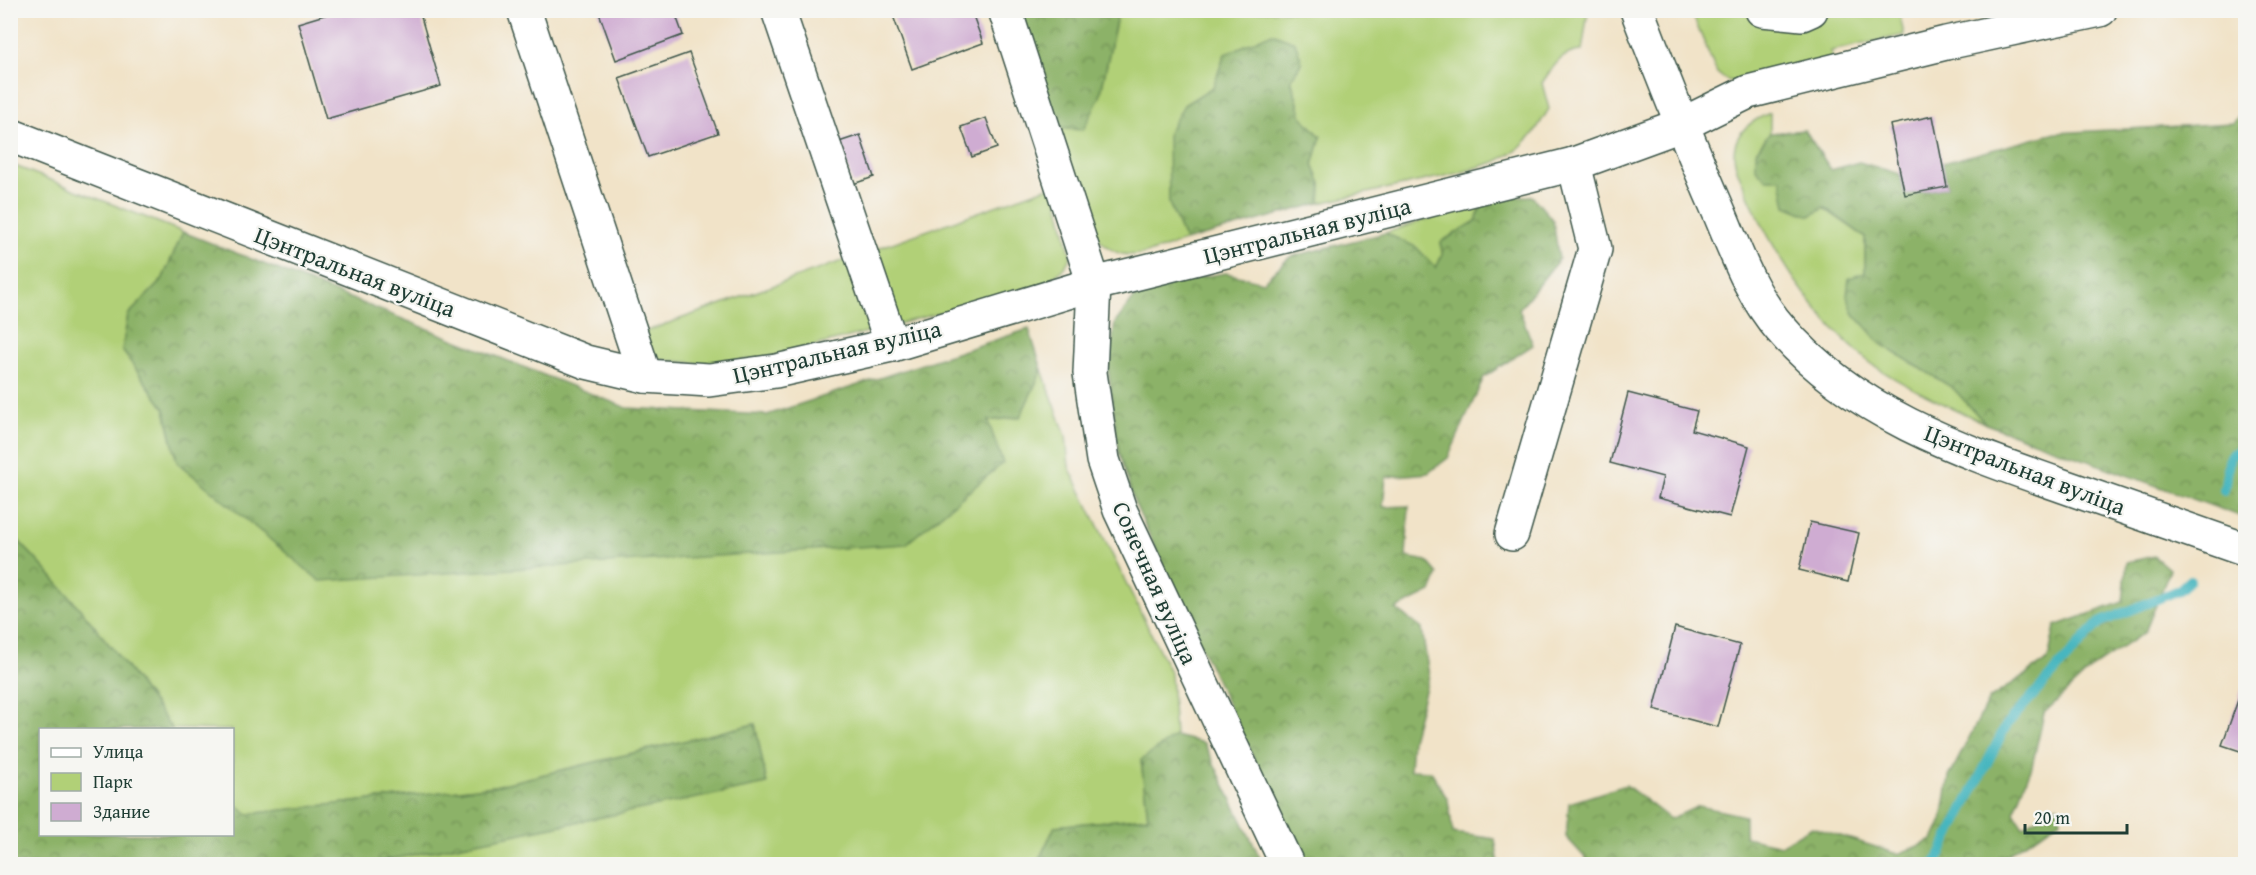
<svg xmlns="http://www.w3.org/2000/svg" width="2256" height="875" font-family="'Gentium Book Plus',serif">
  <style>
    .green { fill: #b1d077; stroke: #688656; stroke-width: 1.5 }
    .forest { fill: url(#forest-crowns); stroke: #56784e; stroke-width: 1.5 }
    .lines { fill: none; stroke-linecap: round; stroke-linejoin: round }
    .stream { stroke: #47b6bf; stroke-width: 10 }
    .building { fill: #cfacd2 }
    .minor-casing { stroke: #3e564a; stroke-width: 36 }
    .major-casing { stroke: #3e564a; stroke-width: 36 }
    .minor { stroke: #fff; stroke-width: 33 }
    .major { stroke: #fff; stroke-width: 33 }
    .labels { text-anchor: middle; stroke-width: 4.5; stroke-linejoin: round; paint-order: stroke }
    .street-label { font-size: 24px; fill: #1f3d34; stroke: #f6f6f2 }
  </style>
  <defs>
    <pattern id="forest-crowns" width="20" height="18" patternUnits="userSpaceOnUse" patternTransform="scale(1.5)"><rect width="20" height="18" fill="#8cb268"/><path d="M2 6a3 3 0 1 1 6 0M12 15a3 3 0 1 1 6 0" fill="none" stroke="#729256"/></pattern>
  </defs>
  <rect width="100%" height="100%" fill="#f6f6f2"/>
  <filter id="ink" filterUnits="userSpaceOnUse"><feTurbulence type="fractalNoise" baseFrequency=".0167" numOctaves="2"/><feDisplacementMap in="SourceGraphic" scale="12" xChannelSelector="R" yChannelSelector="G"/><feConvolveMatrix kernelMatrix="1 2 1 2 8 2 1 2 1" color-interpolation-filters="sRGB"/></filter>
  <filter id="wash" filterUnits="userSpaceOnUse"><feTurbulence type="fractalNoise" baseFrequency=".008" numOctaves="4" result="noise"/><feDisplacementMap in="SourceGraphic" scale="24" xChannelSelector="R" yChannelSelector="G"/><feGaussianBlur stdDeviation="1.35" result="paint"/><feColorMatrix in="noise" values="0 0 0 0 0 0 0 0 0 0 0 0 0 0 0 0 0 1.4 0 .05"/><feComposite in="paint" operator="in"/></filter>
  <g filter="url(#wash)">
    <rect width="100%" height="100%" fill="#f1e3c8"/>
    <!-- green -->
    <g class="green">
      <path d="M1118,11h470l-6,40c-21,1 -29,16 -40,32l7,26 -15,24 -18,18 -21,11 -36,11 -139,30 1,-19 -8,-19 8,-28 -19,-20 -11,-38 11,-17 -77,-8 -12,33 -29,18 -15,98 16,38c-19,6 -42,17 -63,13 -40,-9 -56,-92 -68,-126l46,-31z"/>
      <path d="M1691,11h208l5,24 -73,16 1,8 -94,24 -12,-3 -9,-7z"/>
      <path d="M1770,113v20l-14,18 25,28 84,58v36l16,71 72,44 33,36c-37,-18 -94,-42 -124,-68 -52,-45 -87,-101 -115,-163 -6,-15 -16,-30 -12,-47 4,-18 20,-27 35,-33z"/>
      <path d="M10,164l173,68 -21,48 -34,35 -6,35 43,59 12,53 810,-41 33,-4 22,-47 24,66 3,31 102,207 4,62 -34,25 7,56 -93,9 -18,38h-670l400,-80 -12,-60 -260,62 -247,28 -15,-12 -1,-72 -60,-1c-49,-70 -101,-135 -161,-196z"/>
      <path d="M1054,185l17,72c-8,14 -17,22 -32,30l-267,70 -66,7 -56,-5 -9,-26z"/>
      <path d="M1483,201l-7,20 -35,21 1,13 -6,13 -20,-21 -31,-14z"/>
    </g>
    <!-- forest -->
    <g class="forest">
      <path d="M1020,11h98l-18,86 -17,33 -29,-2z"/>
      <path d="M1272,33l23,9 7,20 -11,17 11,38 19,20 -8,28 8,19 -1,19 -135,38 -16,-38 -1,-70 16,-28 29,-18 12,-33z"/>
      <path d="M2245,108v410l-259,-94 -33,-36 -72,-44 -27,-30 -7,-18 2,-18 16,-5v-36l-40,-29 -15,8 -24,-10 -5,-27h-15l-10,-10v-18l14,-18 35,-3 26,40 28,-8 41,12 5,21 42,-8 -5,-24 114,-30 177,-10z"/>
      <path d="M1532,196l21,24 6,39 -40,50 14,36 -49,32 -36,81 -20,15 -42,4 -3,30 26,-1 -3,51 21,4 11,13 -7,18 -35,17 26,20 7,47 -17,63 -2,31 21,1 17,29 5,33 42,6 4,25h-192l-67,-133 -105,-227 -16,-51 -11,-85 7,-45 19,-25 23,-14 69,-11 37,9 27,-25 95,-24 31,14 20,21 6,-13 -1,-13 35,-21 7,-20 17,-4z"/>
      <path d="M183,232l444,176 140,7 262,-86 13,41 -22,47 -32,4 15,42 -97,81 -586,37 -143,-119 -12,-53 -43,-59 6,-35 34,-35z"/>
      <path d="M11,533c60,61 112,126 161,196l-132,1v104h192l1,-32 15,12 247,-28 260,-62 12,60 -400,80h-356z"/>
      <path d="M2154,556l16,14 -25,62 -52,35 -49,46 -12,53 -18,46 9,15 34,-22 4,15 -68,44h-402l-25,-27 3,-34 57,-18 44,34 29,-13 46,10v21l36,8 31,-18 86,27 35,-14 9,-20 7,-43 40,-78 59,-39 7,-34 68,-24 4,-40z"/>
      <path d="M1175,736l29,7 59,121h-226l18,-38 93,-9 -7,-57z"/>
    </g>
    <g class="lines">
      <!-- stream -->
      <g class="stream">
        <path d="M2224,490l6,-34 12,-8 4,1"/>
        <path d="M1935,864l72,-140 92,-101 80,-33 11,-10"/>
      </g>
    </g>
    <g id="blocks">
      <!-- building -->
      <g class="building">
        <path d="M341,10h78l22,76 -115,33 -28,-96z"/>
        <path d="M598,10h76l9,25 -67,25z"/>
        <path d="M891,10h80l12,33 -71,26z"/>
        <path d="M689,53l29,80 -70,24 -29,-79z"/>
        <path d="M1933,116l14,71 -42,8 -15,-70z"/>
        <path d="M986,118l11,30 -25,9 -11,-30z"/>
        <path d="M860,135l14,42 -21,7 -14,-42z"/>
        <path d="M1628,393l69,18 -5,19 57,16 -19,71 -72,-19 5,-21 -53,-14z"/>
        <path d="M1810,522l49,11 -11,49 -49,-12z"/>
        <path d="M1675,627l65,18 -22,82 -64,-17z"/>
        <path d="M2242,689l4,1v63l-24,-8z"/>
      </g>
    </g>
  </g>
  <g filter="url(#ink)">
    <use href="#blocks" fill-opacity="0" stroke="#3e564a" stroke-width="1.5"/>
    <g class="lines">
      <!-- minor casing -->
      <g class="minor-casing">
        <g id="minor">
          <path d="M524,10l121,366"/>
          <path d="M778,10l114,335"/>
          <path d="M1005,10l89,274 -4,89 13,87 17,50 167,354"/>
          <path d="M1762,10l40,4 9,-4"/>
          <path d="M10,135l576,227 59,14 64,4 67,-9 116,-26 202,-61 480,-120 107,-39 67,-33 198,-49 154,-33"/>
          <path d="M1512,534l83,-285 -21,-85"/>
        </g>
      </g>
      <!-- major casing -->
      <g class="major-casing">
        <path id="major" d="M1637,10c26,68 53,136 82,202 17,40 32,83 61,116 73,86 183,123 286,159 60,21 120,42 180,63"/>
      </g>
      <!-- minor -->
      <use href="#minor" class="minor"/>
      <!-- major -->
      <use href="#major" class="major"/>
    </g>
  </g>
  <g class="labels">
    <!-- street labels -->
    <g class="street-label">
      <text transform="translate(1307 231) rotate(-14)" y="8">Цэнтральная вуліца</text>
      <text transform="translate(355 272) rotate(21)" y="8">Цэнтральная вуліца</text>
      <text transform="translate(837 352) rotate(-13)" y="8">Цэнтральная вуліца</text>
      <text transform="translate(2025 470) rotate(21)" y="8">Цэнтральная вуліца</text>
      <text transform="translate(1155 583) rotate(66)" y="8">Сонечная вуліца</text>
    </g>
  </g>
  <!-- margin -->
  <rect width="2256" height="875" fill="none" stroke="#f6f6f2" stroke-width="36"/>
  <!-- legend -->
  <rect x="39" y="728" width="195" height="108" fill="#f6f6f2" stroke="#a0aca6" stroke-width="1.5"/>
  <rect x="51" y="748" width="30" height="9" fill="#ffffff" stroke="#a0aca6" stroke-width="1.5"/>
  <text x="93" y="758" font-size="18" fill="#1f3d34">Улица</text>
  <rect x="51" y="773" width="30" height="18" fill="#b1d077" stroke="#a0aca6" stroke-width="1.5"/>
  <text x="93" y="788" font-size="18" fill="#1f3d34">Парк</text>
  <rect x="51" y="803" width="30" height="18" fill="#cfacd2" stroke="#a0aca6" stroke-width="1.5"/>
  <text x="93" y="818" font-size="18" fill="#1f3d34">Здание</text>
  <!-- scale -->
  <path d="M2025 824v9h102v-9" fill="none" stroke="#1f3d34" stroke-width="3"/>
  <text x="2034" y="824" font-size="18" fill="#1f3d34" stroke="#f6f6f2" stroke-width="4.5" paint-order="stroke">20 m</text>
</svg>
